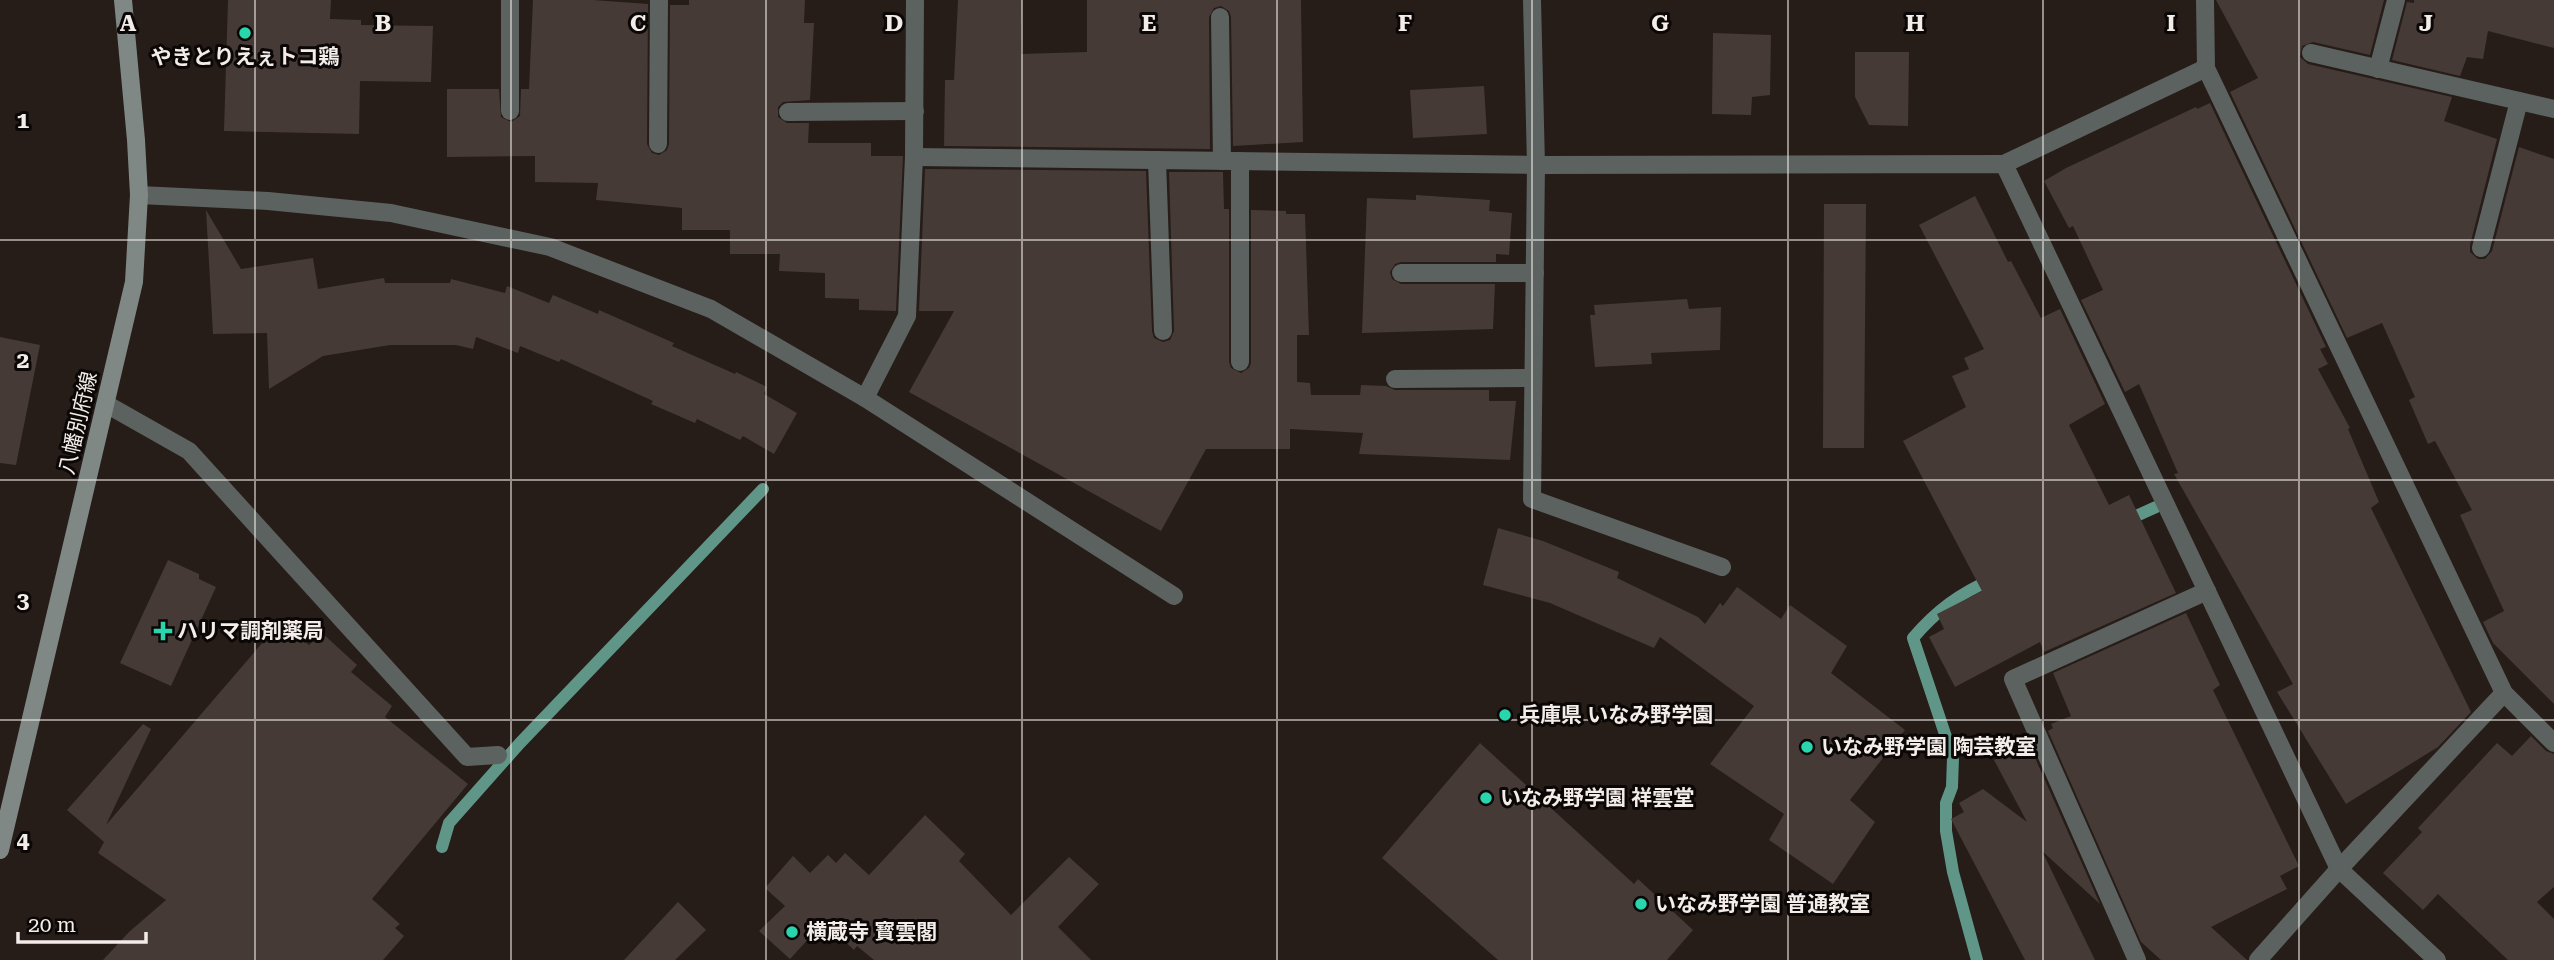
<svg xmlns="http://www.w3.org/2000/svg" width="2554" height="960" font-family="'Roboto Serif','Noto Sans JP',serif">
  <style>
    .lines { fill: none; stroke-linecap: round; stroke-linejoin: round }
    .stream { stroke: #609687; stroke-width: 12 }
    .building { fill: #453a36 }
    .service { stroke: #5c6260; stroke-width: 18 }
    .minor { stroke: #5c6260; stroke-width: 18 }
    .secondary { stroke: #7f8885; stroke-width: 18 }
    .grid { fill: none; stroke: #f3ece9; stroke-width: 2; stroke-opacity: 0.55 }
    .poi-dot { fill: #28d5ad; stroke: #0b0706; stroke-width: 2.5 }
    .labels { text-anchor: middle; stroke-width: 6; stroke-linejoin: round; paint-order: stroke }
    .poi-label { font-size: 21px; font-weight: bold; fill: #f3ece9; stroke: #0b0706; text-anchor: start }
    .street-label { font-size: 21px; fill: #f3ece9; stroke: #0b0706 }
    .grid-label { font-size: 23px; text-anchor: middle; font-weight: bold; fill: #f3ece9; stroke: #0b0706; stroke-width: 6; stroke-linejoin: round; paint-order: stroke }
  </style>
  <rect width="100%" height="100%" fill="#261c18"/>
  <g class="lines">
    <!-- stream -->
    <g class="stream">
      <path d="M2125,521l31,-14"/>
      <path d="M442,847l7,-24 71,-80 243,-254"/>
      <path d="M1977,960l-24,-88 -7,-41v-28l6,-16 1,-29 -40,-120c23,-27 47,-45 80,-59"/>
    </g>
  </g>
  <!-- building -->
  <g class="building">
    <path d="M228,0h103l-1,19 31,1v5l72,1 -2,56 -71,-1 -1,53 -135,-3z"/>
    <path d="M533,0h60l55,4 -1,140 5,9 7,2 8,-5 2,-6 1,-139h19v-5h116l-1,23h10l-4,77 -27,2 -5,5v10l9,6h22l-1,20h63v13h32l-7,155 -37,-1v-11l-34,-1v-25l-46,-2 1,-17h-50v-24h-48v-22l-86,-8 2,-17 -63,-1v-26l-88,1v-68h52l2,28 10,5 9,-6 1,-27h8z"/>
    <path d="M958,0h64l-1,54 66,-2v-52h214l2,142 -70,4 -2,-129 -2,-6 -8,-5 -7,2 -5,9 1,132 -266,-3 1,-66h9z"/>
    <path d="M2216,0h168l-14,55 -57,-13 -11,4 -2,11 8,7 144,33 -8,24 53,18 -27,106v7l8,7h7l7,-8 27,-104 35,12v545l-61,-61 -10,-21 21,-11 -44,-96 12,-5 -37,-69 -7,3 -19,-44 6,-3 -33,-74 -35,15 -117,-246 28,-14z"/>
    <path d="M2414,0h140v48l-66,-17 -5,28 -16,-2 -7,19 -68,-16 15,-58 7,1z"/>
    <path d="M1713,33l58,2 -1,60 -18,2 -1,18 -39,-1z"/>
    <path d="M1855,52h54l-1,74 -39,-1 -14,-28z"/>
    <path d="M1484,86l3,48 -74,4 -3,-48z"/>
    <path d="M2210,103l116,244 -6,2 8,15 -10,5 32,59 -2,1 31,73 -8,6 100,204 -33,35 -92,57 -69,-112 16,-8 -119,-210 4,-1 -39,-89 -14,8 -44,-92 22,-10 -30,-64 -4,2 -25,-47 22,-13 130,-61 1,2z"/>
    <path d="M925,169l221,2 6,160 2,7 9,4 7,-2 4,-9 -5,-159h54l1,37h5v153l2,6 10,5 8,-5 2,-5v-153l35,1v3h19l4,121h-12v47l13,1 1,12h49l1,-10 25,1 9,4h94v11h27l-6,59 -151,-6 4,-21 -73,-4v20h-84l-45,82 -252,-139 45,-81h-35z"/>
    <path d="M1416,195l74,5 -1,11 23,2 -3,42 -13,-1v8h-95l-6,2 -5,8 2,7 9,5h94l-2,45 -131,4 5,-135 49,2z"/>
    <path d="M1975,196l33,66 3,-1 30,57 19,-9 45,95 -36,21 40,80 20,-10 47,98 -132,59 -4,-10 -85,45 -26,-50 15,-8 -7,-15 45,-23 -79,-150 63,-34 -14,-31 17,-7 -5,-11 20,-9 -65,-124z"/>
    <path d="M1824,204h42l-2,244h-41z"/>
    <path d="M206,210l35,59 72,-11 5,31 66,-11 1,5h65l1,-4 54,14 2,-7 42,17 4,-8 45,19 1,-4 75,33 -2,3 63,28 1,-2 31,15 -3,7 33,19 -23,41 -31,-18 -3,4 -43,-21 -2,4 -44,-19 2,-3 -92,-42 -2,3 -39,-16 -2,7 -42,-16 -3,12 -17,-4h-66l-67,11 -54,33 -2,-56 -54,1z"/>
    <path d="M1687,299l2,10 32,-2 -1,43 -69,3 1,11 -57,3 -5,-52h5l-1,-10z"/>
    <path d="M0,337l40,8 -24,120 -16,-2z"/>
    <path d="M1498,528l45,13 76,31 -2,6 81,39 7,7 15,-21 3,3 14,-19 44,32 9,-14 57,41 -16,27 74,57 -55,70 25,22 -42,62 -64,-44 15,-26 -74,-50 44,-58 -94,-69 -6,11 -104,-45 -67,-18z"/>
    <path d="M168,560l31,14v5l17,8 -45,99 -51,-23z"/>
    <path d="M2186,613l34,72 -7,5 86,176 -19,10 7,13 -76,38 36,33h-86l-20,-18 -93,-211 5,-3 -2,-4 20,-8 -18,-43z"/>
    <path d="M281,621l28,24 12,-13 36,33 -6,7 41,34 -7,11 83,67 -96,115 28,25 -5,4 9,8 -21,24h-280l26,-28 37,-32 -68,-47 6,-11 -37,-32 76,-86 8,5 -45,96z"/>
    <path d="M2531,736l15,15 8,3v133l-17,15 17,17v41h-46l-70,-66 -15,16 -40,-37 39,-41 -4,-4 79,-85 15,13z"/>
    <path d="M2028,742l72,162 -58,-53 53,109h-70l-74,-141 13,-7 -5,-9 24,-14 44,33 -33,-62z"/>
    <path d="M1480,743l154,141 4,-5 55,51 -26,30h-169l-116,-102z"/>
    <path d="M925,815l40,39 -6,7 52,54 58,-58 30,27 -41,43 33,33h-217l-17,-14 -3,4 -30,-28 -34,37 -31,-28 26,-25 -20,-18 28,-32 17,17 18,-18 8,8 9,-10 24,22z"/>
    <path d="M678,902l28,28 -31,30h-51z"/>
  </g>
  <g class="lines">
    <!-- service -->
    <g class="service">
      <path d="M510,0v111"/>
      <path d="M788,112l127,-1"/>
      <path d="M658,144l1,-144"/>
      <path d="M1157,160l6,171"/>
      <path d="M1240,161v201"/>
      <path d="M1401,273h134"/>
      <path d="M1395,379l138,-1"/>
      <path d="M106,404l83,47 278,306 31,-2"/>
    </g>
    <!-- minor -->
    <g class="minor">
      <path d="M1532,0l4,165 -4,334 190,68"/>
      <path d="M2205,0l1,68 298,625 50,50"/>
      <path d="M1220,17l2,144"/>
      <path d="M2311,53l243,56"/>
      <path d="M2378,69l18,-69"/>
      <path d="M914,157l622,8 468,-1 335,705 98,91"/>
      <path d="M2004,164l202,-96"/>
      <path d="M139,195l129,6 123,12 159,34 161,62 154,89 309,198"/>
      <path d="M2481,248l38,-147"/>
      <path d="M865,398l42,-82 7,-159 1,-157"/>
      <path d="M2137,960l-124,-281 194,-88"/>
      <path d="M2258,960l81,-91 165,-176"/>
    </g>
    <!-- secondary -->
    <path class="secondary" d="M0,850l134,-568 5,-87 -3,-55 -13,-140"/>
  </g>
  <!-- grid -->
  <path class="grid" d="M255,0v960M511,0v960M766,0v960M1022,0v960M1277,0v960M1532,0v960M1788,0v960M2043,0v960M2299,0v960M0,240h2554M0,480h2554M0,720h2554"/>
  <!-- markers -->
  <g class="poi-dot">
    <circle cx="245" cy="33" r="7"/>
    <path d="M159.5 620.5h7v7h7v7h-7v7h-7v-7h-7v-7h7z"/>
    <circle cx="1505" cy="715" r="7"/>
    <circle cx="1807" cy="747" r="7"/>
    <circle cx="1486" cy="798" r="7"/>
    <circle cx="1641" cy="904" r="7"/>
    <circle cx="792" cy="932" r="7"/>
  </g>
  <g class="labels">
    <!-- poi labels -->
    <g class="poi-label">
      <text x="245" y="64" text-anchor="middle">やきとりえぇトコ鶏</text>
      <text x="177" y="638">ハリマ調剤薬局</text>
      <text x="1519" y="722">兵庫県 いなみ野学園</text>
      <text x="1821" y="754">いなみ野学園 陶芸教室</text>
      <text x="1500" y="805">いなみ野学園 祥雲堂</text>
      <text x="1655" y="911">いなみ野学園 普通教室</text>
      <text x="806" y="939">横蔵寺 寳雲閣</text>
    </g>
    <!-- street labels -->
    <g class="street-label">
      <text transform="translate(78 423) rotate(-77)" y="7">八幡別府線</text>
    </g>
  </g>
  <g class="grid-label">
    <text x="128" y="31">A</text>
    <text x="383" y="31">B</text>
    <text x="638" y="31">C</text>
    <text x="894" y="31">D</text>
    <text x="1149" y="31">E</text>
    <text x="1405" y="31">F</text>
    <text x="1660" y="31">G</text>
    <text x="1915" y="31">H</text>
    <text x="2171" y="31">I</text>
    <text x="2426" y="31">J</text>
    <text x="23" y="128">1</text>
    <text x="23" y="368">2</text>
    <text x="23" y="608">3</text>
    <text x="23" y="848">4</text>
  </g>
  <!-- scale -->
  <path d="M18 932v10h128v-10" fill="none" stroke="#f3ece9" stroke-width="3.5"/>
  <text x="28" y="932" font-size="21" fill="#f3ece9" stroke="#0b0706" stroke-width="5" paint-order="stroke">20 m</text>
</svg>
